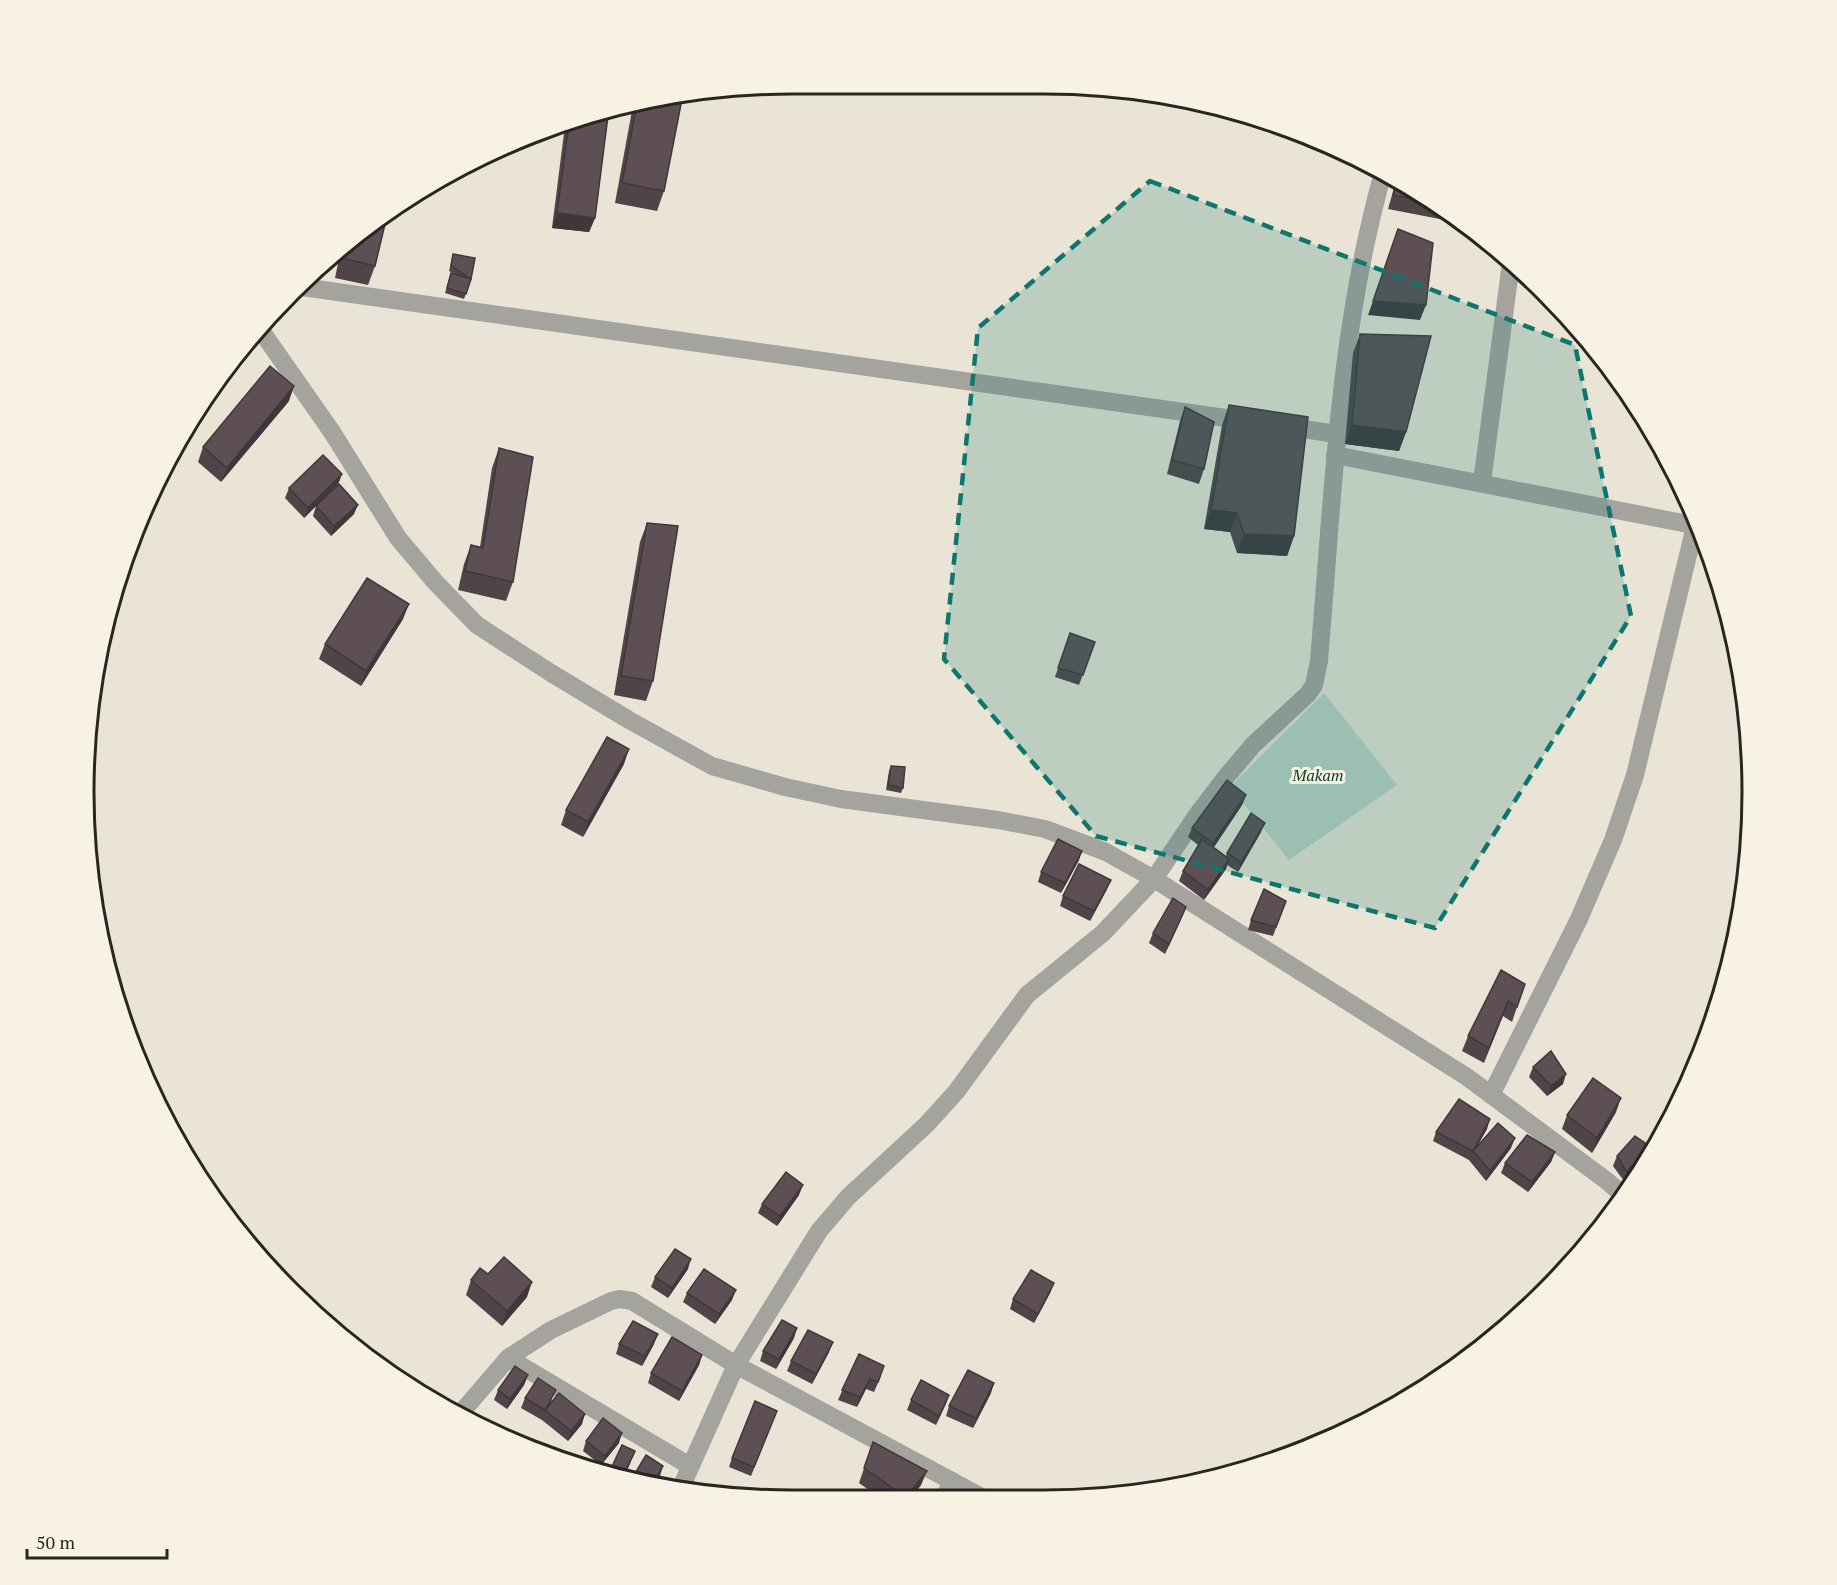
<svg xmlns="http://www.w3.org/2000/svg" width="1837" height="1585" font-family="'PT Serif',serif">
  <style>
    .green { fill: #bed2c5 }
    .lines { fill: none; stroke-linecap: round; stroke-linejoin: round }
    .minor { stroke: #a5a39d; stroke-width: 18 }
    .wall { fill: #504448 }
    .shaded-wall { fill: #41373b }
    .building { fill: #5d4f54; stroke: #41373b; stroke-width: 1.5 }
    .marked { fill: #0f766e; fill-opacity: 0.2; stroke: #0f766e; stroke-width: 4.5; stroke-dasharray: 12 8; stroke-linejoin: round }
    .labels { text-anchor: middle; stroke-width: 6; stroke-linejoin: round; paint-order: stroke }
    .park-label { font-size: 16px; font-style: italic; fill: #044025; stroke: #f7f2e3 }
    .rim { fill: none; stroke: #282620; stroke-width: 3 }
  </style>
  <rect width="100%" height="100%" fill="#e9e4d6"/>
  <!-- green -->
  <path class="green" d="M1324,693l73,92 -108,75 -59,-73z"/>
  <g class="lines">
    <!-- minor -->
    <g class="minor">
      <path d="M302,287l945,134"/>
      <path d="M262,332l70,100 66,106 38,45 41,42 74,48 78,47 83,46 73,21 56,12 157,21 47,9 61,23 48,27 313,198 140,104 17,15"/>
      <path d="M1284,426l52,8"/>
      <path d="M1335,455l363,71"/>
      <path d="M1482,482l29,-219"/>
      <path d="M1491,1095l88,-176 34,-79 22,-65 61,-253"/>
      <path d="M508,1358l182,108"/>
      <path d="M460,1414l48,-56 43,-28 60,-29 9,-2 12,2 104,64 251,135"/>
      <path d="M680,1490l56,-125 83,-134 29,-34 78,-72 30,-33 71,-97 76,-62 51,-54 43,-64 29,-38 27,-32 55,-51 6,-9 5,-24c14,-164 19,-329 64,-488"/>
      <path d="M943,1500l9,-19"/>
    </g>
  </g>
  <!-- wall -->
  <g class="wall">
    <path d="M682,99l-18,92 -7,20 -42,-8 18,-98z"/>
    <path d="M609,108l-14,110 -6,14 -37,-4 13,-103z"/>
    <path d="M1396,181l56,35 -2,5 -62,-12z"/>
    <path d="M386,220l-11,46 -7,19 -33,-7 6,-29z"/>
    <path d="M453,254l18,25 -7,20 -19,-6 6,-20 4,1 -6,-3z"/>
    <path d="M1360,334l46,98 -7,19 -54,-7 8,-91z"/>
    <path d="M289,401l-68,81 -23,-20 5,-15z"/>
    <path d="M1229,405l65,131 -7,20 -50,-3 -7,-21 -26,-3 18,-104z"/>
    <path d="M1185,407l19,62 -5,15 -32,-10 13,-53z"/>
    <path d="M499,448l14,134 -7,19 -48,-11 6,-26 7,-19 9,2 12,-79z"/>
    <path d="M342,474l-4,10 -22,22 38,8 -23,22 -18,-20 3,-10 -12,12 -19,-20 4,-10z"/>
    <path d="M647,523l6,158 -7,20 -32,-6 26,-153z"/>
    <path d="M403,619l-42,67 -42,-27 6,-15z"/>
    <path d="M1070,633l25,9 -16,43 -24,-8z"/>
    <path d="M624,764l-41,73 -22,-12 5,-15z"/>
    <path d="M891,766l12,22 -2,5 -15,-3 3,-19z"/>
    <path d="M1246,795l-4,10 -28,42 12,9 1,-3 34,-21 -23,40 -11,-7 -1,4 -22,31 -25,-19 4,-10 15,-26 -10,-8 4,-9z"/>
    <path d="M1079,860l-18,33 -23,-11 3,-10z"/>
    <path d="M1107,889l-17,32 -30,-15 3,-10z"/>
    <path d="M1286,901l-13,35 -25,-6 3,-10z"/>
    <path d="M1186,907l-4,10 -17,37 -16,-11 4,-10z"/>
    <path d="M1501,970l16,37 -5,15 -9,-6 -19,47 -22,-12 6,-15z"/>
    <path d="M1533,1067l30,17 -16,12 -18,-19z"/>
    <path d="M1616,1112l-24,41 -30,-24 5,-14z"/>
    <path d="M1487,1129l-10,16 34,3 -25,33 -17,-21 -36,-19 3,-9z"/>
    <path d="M1658,1141l-24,39 -1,-1 4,-10z"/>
    <path d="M1648,1145l-4,10 -20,26 -11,-15 4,-10z"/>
    <path d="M1555,1152l-4,10 -23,30 -27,-19 4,-10z"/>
    <path d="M799,1195l-22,31 -19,-13 4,-9z"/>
    <path d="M688,1269l-20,29 -17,-11 4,-10z"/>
    <path d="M488,1274l39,23 -25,29 -36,-31 5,-15z"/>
    <path d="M1054,1283l-4,10 -16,30 -24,-14 3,-10z"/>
    <path d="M687,1293l45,7 -17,24 -32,-22z"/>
    <path d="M794,1338l-18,31 -16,-8 3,-10z"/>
    <path d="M619,1344h35l-12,22 -26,-12z"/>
    <path d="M829,1352l-17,32 -25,-13 4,-10z"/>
    <path d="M859,1354l22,22 -7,16 -8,-3 -9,18 -19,-7z"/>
    <path d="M702,1355l-3,10 -20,36 -31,-18 3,-10z"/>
    <path d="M528,1375l-4,10 -17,24 -13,-9 4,-10z"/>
    <path d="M991,1393l-18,35 -27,-12 3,-10z"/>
    <path d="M949,1395l-13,30 -29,-15 4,-10z"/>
    <path d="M525,1398l27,2 -2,4 32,20 -14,17 -26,-21 -21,-12z"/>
    <path d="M773,1420l-22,56 -22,-9 3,-9z"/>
    <path d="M586,1441l33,2 -18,22 -18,-14z"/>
    <path d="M873,1442l48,43 -12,15 -42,1 9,-6 -17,-12z"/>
    <path d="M622,1445l9,16 -7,17 -15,-4z"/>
  </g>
  <!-- shaded-wall -->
  <g class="shaded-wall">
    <path d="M557,213l38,5 -6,14 -37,-4z"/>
    <path d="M1373,301l53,4 -6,15 -52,-5z"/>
    <path d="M294,386l-5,15 -68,81 6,-14z"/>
    <path d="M1352,425l54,7 -7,19 -54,-7z"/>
    <path d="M342,474l-4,10 -34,34 4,-10z"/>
    <path d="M358,505l-4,9 -23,22 3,-10z"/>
    <path d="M1211,510l26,3 -7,19 -26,-3z"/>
    <path d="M1244,534l50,2 -7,20 -50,-3z"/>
    <path d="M409,604l-6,15 -42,67 5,-15z"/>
    <path d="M629,749l-5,15 -41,73 5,-15z"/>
    <path d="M1246,795l-4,10 -32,48 3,-10z"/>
    <path d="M1265,823l-4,9 -23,40 3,-10z"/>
    <path d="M1082,851l-3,9 -18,33 4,-10z"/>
    <path d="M1229,859l-3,10 -22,31 4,-10z"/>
    <path d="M1111,880l-4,9 -17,32 4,-10z"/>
    <path d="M1186,907l-4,10 -17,37 4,-10z"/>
    <path d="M1566,1074l-3,10 -16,12 4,-10z"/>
    <path d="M1621,1098l-5,14 -24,41 5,-15z"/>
    <path d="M1490,1119l-3,10 -13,23 -1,-1 -4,9 4,-9z"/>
    <path d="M1515,1138l-4,10 -25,33 4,-10z"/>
    <path d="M1648,1145l-4,10 -20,26 3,-9z"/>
    <path d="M1555,1152l-4,10 -23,30 4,-10z"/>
    <path d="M803,1185l-4,10 -22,31 3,-10z"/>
    <path d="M691,1259l-3,10 -20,29 4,-10z"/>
    <path d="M532,1282l-5,15 -25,29 5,-15z"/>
    <path d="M1054,1283l-4,10 -16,30 4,-9z"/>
    <path d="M736,1290l-4,10 -17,24 4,-10z"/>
    <path d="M797,1328l-3,10 -18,31 3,-10z"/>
    <path d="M658,1334l-4,10 -12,22 3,-10z"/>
    <path d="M833,1342l-4,10 -17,32 4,-10z"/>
    <path d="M702,1355l-3,10 -20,36 3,-10z"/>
    <path d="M528,1375l-4,10 -17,24 3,-10z"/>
    <path d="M870,1379l-4,10 -9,18 3,-10z"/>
    <path d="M994,1383l-3,10 -18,35 3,-10z"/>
    <path d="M949,1395l-3,9 -10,21 3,-9z"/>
    <path d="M585,1414l-3,10 -14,17 3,-10z"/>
    <path d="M622,1433l-3,10 -18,22 4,-9z"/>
    <path d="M663,1466l-3,10 -7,11 -2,-1z"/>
    <path d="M927,1471l-6,14 -12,15h-4l1,-3z"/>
  </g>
  <!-- building -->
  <g class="building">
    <path d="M682,99l-18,92 -42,-8 15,-79z"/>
    <path d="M609,108l-14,110 -38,-5 12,-90z"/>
    <path d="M1397,181l33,21 -37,-7z"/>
    <path d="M386,220l-11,46 -33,-8 2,-11z"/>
    <path d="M1398,229l35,14 -7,62 -53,-4z"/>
    <path d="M453,254l22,4 -4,21 -20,-13z"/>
    <path d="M451,273l20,6 -5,15 -19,-6z"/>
    <path d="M1360,334l71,2 -25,96 -54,-7z"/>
    <path d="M270,366l24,20 -67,82 -24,-21z"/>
    <path d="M1229,405l79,12 -14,119 -50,-2 -7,-21 -26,-3z"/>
    <path d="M1185,407l29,15 -10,47 -32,-9z"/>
    <path d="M499,448l34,9 -20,125 -48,-11 6,-26 12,3z"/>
    <path d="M323,455l19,19 -34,34 -19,-20z"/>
    <path d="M339,484l19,21 -24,21 -18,-20z"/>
    <path d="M647,523l31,3 -25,155 -32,-5z"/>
    <path d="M367,578l42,26 -43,67 -41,-27z"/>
    <path d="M1070,633l25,9 -12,33 -25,-7z"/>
    <path d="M607,737l22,12 -41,73 -22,-12z"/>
    <path d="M891,766l14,1 -2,21 -15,-3z"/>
    <path d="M1227,780l19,15 -33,48 -21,-15z"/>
    <path d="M1251,813l14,10 -24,39 -14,-9z"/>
    <path d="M1058,839l24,12 -17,32 -24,-11z"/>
    <path d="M1202,839l27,20 -21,31 -25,-19z"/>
    <path d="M1079,864l32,16 -17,31 -31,-15z"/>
    <path d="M1264,889l22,12 -10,26 -25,-7z"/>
    <path d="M1173,898l13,9 -17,37 -16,-11z"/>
    <path d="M1501,970l24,14 -8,23 -9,-6 -19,47 -21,-12z"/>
    <path d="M1551,1051l15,23 -15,12 -18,-19z"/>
    <path d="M1593,1078l28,20 -24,40 -30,-23z"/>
    <path d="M1459,1099l31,20 -17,32 -37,-19z"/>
    <path d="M1498,1123l17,15 -25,33 -17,-20z"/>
    <path d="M1527,1135l28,17 -23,30 -27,-19z"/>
    <path d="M1635,1136l13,9 -21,27 -10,-16z"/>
    <path d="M1656,1140l2,1 -19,30 -2,-2z"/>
    <path d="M786,1172l17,13 -23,31 -18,-12z"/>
    <path d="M675,1249l16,10 -19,29 -17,-11z"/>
    <path d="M504,1257l28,25 -25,29 -36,-31 9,-12 8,6z"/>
    <path d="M704,1269l32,21 -17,24 -32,-21z"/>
    <path d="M1031,1270l23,13 -16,31 -25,-15z"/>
    <path d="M782,1320l15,8 -18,31 -16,-8z"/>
    <path d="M633,1321l25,13 -13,22 -26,-12z"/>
    <path d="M808,1330l25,12 -17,32 -25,-13z"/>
    <path d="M672,1337l30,18 -20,36 -31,-18z"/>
    <path d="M859,1354l25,12 -6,16 -8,-3 -10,18 -18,-7z"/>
    <path d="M515,1366l13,9 -18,24 -12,-9z"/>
    <path d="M968,1370l26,13 -18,35 -27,-12z"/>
    <path d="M538,1378l18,12 -11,20 -20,-12z"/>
    <path d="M921,1380l28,15 -10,21 -28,-16z"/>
    <path d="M559,1393l26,21 -14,17 -26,-21z"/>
    <path d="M755,1401l22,10 -23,56 -22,-9z"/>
    <path d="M603,1418l19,15 -17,23 -19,-15z"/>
    <path d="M873,1442l54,29 -21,26 -42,-29z"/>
    <path d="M622,1445l13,6 -12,26 -13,-6z"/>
    <path d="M646,1455l17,11 -12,20 -20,-6z"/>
    <path d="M963,1491l18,9h-21z"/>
    <path d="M871,1492l17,8 -21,1z"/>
  </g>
  <!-- marked area -->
  <path class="marked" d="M1150,181l425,164 56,271 -196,312 -339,-92 -152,-177 34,-331z"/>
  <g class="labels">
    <!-- park labels -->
    <g class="park-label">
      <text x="1318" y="781">Makam</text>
    </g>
  </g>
  <!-- crop -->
  <path d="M0 0H1837V1585H0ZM792 94H1044A698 698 0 0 1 1742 792V792A698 698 0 0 1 1044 1490H792A698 698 0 0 1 94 792V792A698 698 0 0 1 792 94Z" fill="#f7f2e3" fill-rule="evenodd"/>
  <path class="rim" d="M792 94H1044A698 698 0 0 1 1742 792V792A698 698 0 0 1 1044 1490H792A698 698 0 0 1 94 792V792A698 698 0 0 1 792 94Z"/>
  <!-- scale -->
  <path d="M27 1549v9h140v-9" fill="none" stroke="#282620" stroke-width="3"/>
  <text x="36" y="1549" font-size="18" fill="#282620" stroke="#f7f2e3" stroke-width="4.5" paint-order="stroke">50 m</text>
</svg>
